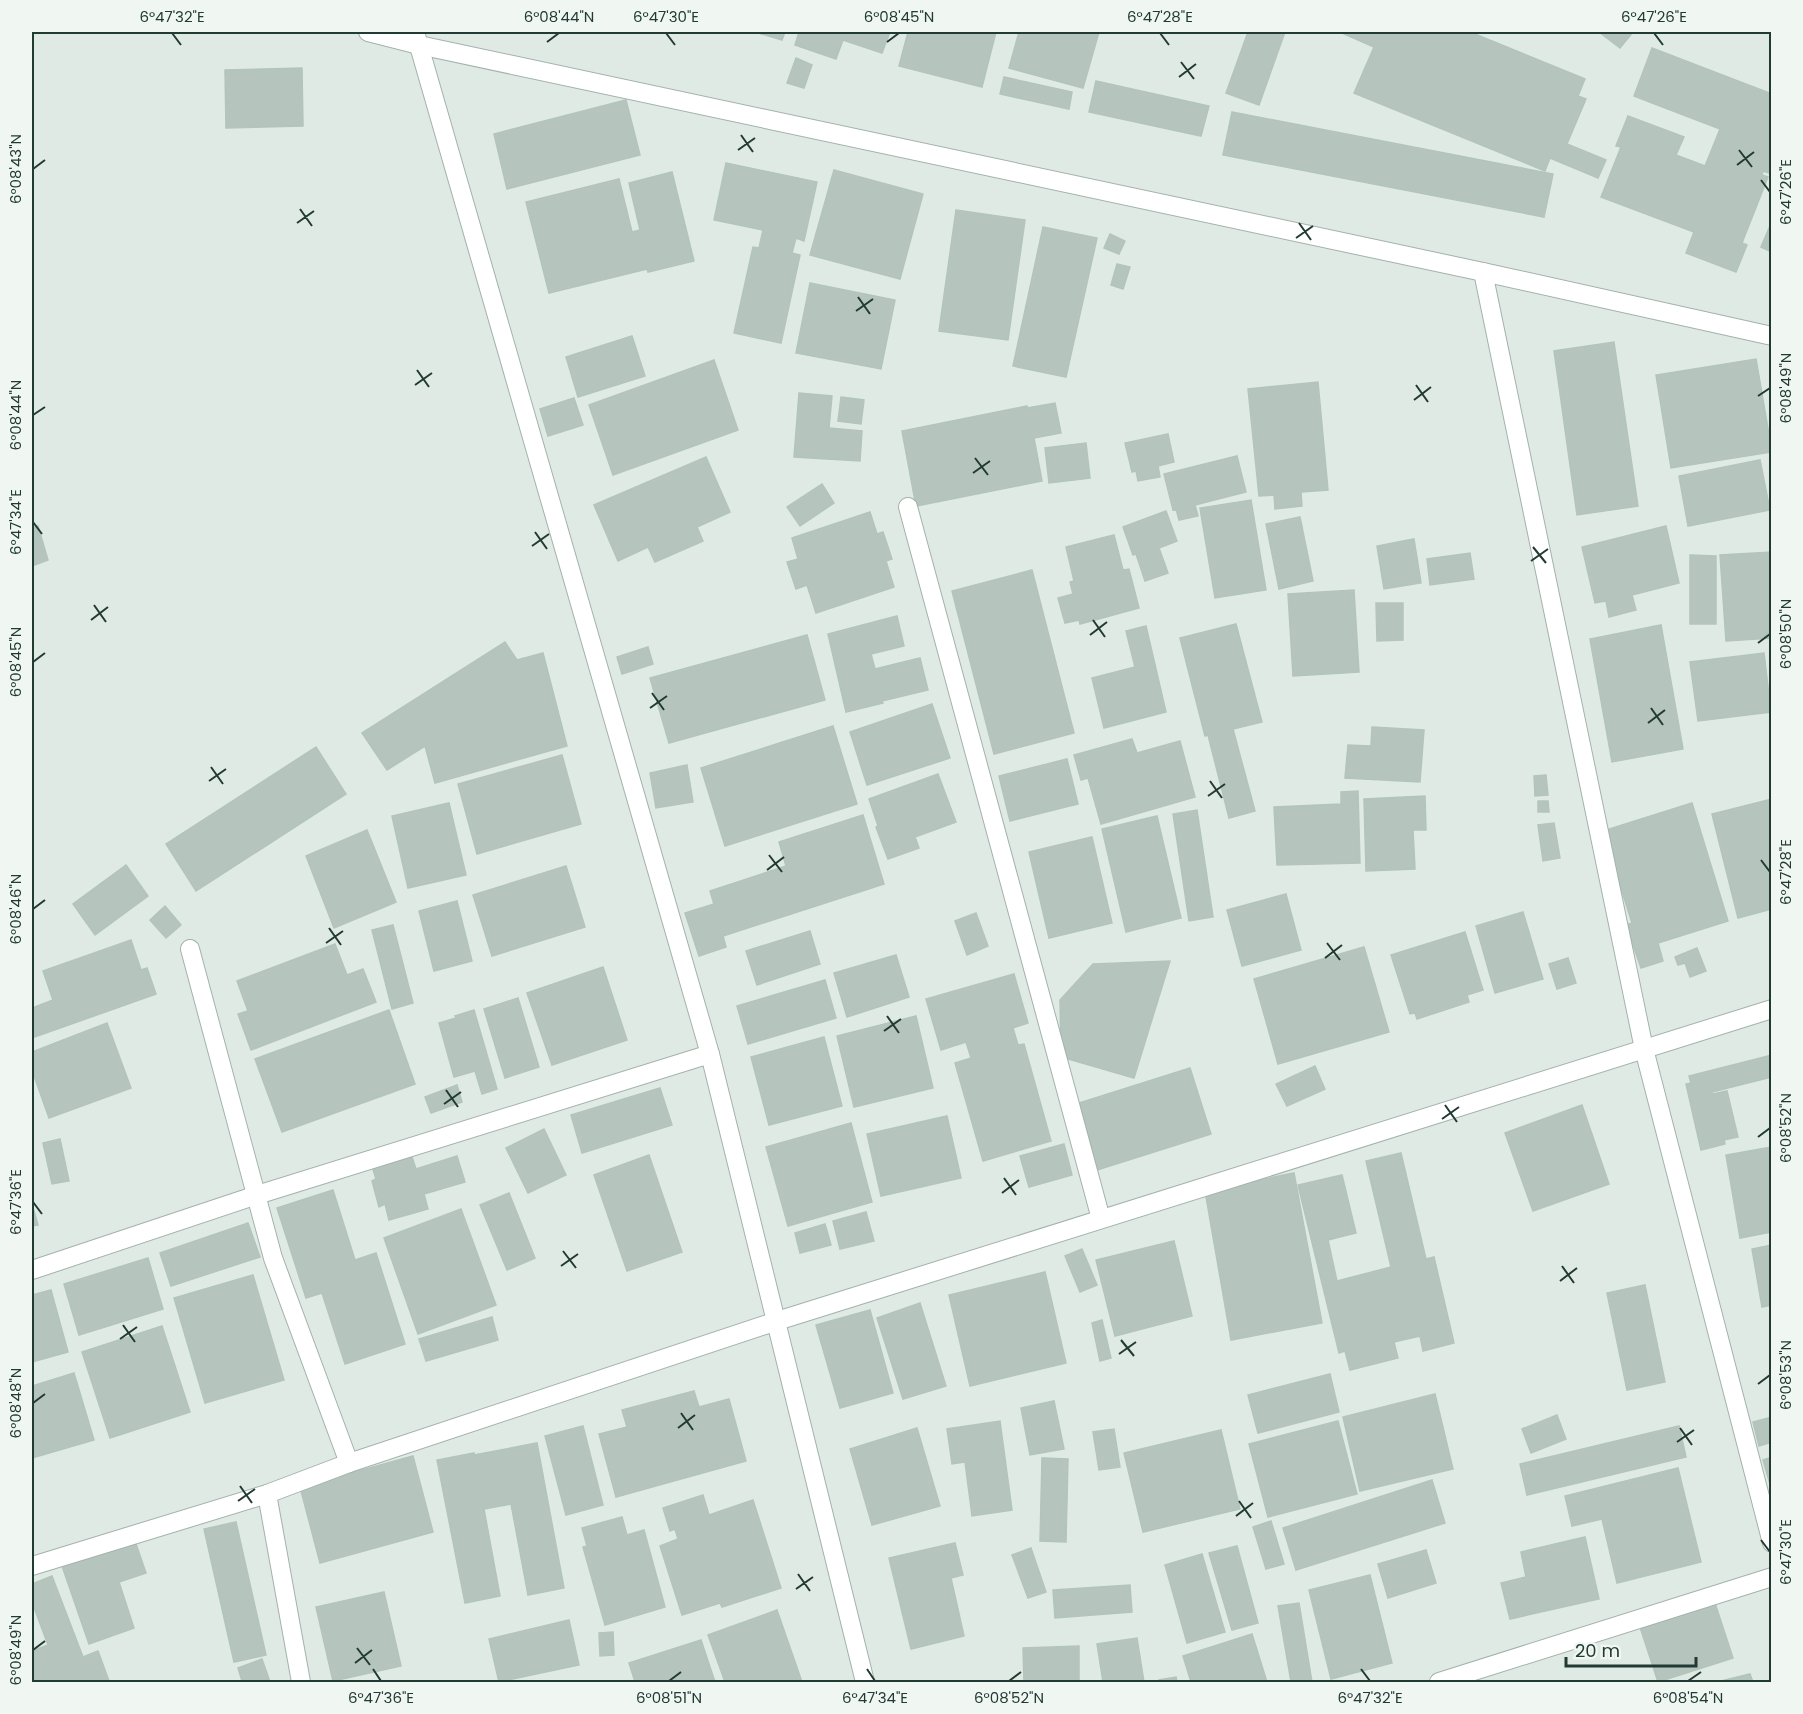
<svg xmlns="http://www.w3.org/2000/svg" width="1803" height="1714" font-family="Poppins,sans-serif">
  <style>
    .building { fill: #b5c5be; stroke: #b2c4bc; stroke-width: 1.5 }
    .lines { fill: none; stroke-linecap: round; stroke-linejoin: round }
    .minor-casing { stroke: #a3b2ac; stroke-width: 20 }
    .tertiary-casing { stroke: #a3b2ac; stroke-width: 20 }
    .minor { stroke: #fff; stroke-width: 18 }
    .tertiary { stroke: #fff; stroke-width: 18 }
    .ticks { fill: none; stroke: #213a33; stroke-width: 2 }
    .neatline { fill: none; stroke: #213a33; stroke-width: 2 }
    .ticks-label { font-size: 15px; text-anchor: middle; fill: #213a33 }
  </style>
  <rect width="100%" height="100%" fill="#e0eae5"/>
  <!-- building -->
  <g class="building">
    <path d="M755,32h30l-3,8z"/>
    <path d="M799,32h91l-8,21 -39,-13 -7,19 -41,-14z"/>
    <path d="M908,32h88l-14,55 -83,-21z"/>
    <path d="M1019,32h80l-16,56 -74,-20z"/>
    <path d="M1248,32h37l-26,73 -33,-12z"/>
    <path d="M1345,32h125l115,47 -7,17 8,3 -19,45 39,16 -8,18 -48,-20 -5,13 -191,-78 20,-46 -30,-13z"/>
    <path d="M1599,32h34l-13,16z"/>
    <path d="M1652,48l120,46v80l-9,-3 -1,4 6,2 -26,66 5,2 -11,27 -50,-19 8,-21 -93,-35 20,-50 -5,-1 12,-30 56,21 -8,18 29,11 15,-37 -86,-33z"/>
    <path d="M796,58l16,7 -8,23 -17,-5z"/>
    <path d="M302,68l1,58 -77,2 -1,-58z"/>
    <path d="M1004,77l68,15 -3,17 -69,-15z"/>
    <path d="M1096,81l113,25 -8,30 -112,-24z"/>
    <path d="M626,100l14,55 -133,34 -13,-55z"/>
    <path d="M1232,112l321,62 -9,43 -321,-62z"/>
    <path d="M726,163l91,19 -13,59 -8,-3 -4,15 8,2 -19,88 -47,-10 19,-86 6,1 4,-18 -49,-10z"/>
    <path d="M834,170l89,24 -23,85 -90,-24z"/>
    <path d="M672,172l22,89 -46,11 -1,-3 -98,24 -23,-91 93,-23 13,53 8,-2 -11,-47z"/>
    <path d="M956,210l69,10 -17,120 -69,-9z"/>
    <path d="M1772,221v31l-11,-5z"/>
    <path d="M1043,227l54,11 -31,139 -53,-11z"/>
    <path d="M1110,234l15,7 -6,13 -15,-6z"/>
    <path d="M1117,264l13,3 -7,22 -12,-4z"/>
    <path d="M810,283l85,17 -14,69 -85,-16z"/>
    <path d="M632,336l13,40 -67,21 -12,-40z"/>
    <path d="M1614,342l24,164 -61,9 -23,-164z"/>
    <path d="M1756,359l16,93 -101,16 -15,-93z"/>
    <path d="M714,360l24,70 -125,45 -24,-70z"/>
    <path d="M1318,382l10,108 -27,2 1,14 -27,3 -1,-14 -15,1 -11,-107z"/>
    <path d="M799,393l33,3 -3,32 33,3 -2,30 -66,-4z"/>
    <path d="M841,397l23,3 -3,24 -23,-3z"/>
    <path d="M574,398l9,27 -35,11 -8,-27z"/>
    <path d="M1055,403l6,30 -27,5 8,43 -126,25 -14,-75 125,-25v2z"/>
    <path d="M1168,434l6,28 -16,4 2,11 -22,4 -2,-10 -4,1 -7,-29z"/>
    <path d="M1086,443l4,35 -41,5 -4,-35z"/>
    <path d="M1237,456l9,36 -51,13 3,11 -19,4 -3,-11 -3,1 -9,-36z"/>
    <path d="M706,457l24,55 -33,15 6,14 -48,21 -7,-15 -30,14 -24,-56z"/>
    <path d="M1760,460l10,50 -82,16 -9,-50z"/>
    <path d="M822,484l12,19 -34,23 -13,-19z"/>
    <path d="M1251,500l15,90 -51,8 -15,-90z"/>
    <path d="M1166,511l11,30 -18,7 9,25 -23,8 -9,-27 -3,1 -10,-28z"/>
    <path d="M870,512l7,22 6,-2 9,27 -6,2 8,26 -78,26 -9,-28 -11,4 -9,-27 11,-3 -6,-21z"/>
    <path d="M1300,517l13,64 -34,8 -13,-65z"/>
    <path d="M38,526l10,34 -16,6v-38z"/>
    <path d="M1666,526l13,57 -47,12 4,15 -27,7 -3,-16 -11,2 -13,-56z"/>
    <path d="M1114,535l9,35 6,-1 10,39 -59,16 -1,-4 -14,3 -7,-25 15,-4 -3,-12 4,-1 -8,-34z"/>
    <path d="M1414,539l7,44 -37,6 -7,-43z"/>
    <path d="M1772,552v86l-46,3 -6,-86z"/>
    <path d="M1470,553l4,26 -44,6 -3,-26z"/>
    <path d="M1690,555l26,1v68h-26z"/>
    <path d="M1032,570l42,163 -80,21 -42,-163z"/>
    <path d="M1354,590l5,82 -66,4 -5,-82z"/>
    <path d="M1376,603h27v37l-26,1z"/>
    <path d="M897,616l7,30 -33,8 4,15 45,-11 8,32 -46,11 1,2 -37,9 -18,-78z"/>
    <path d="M1236,624l26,98 -29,7 22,82 -26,7 -21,-83 -3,1 -25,-98z"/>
    <path d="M1661,625l22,124 -71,13 -22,-123z"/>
    <path d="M1146,626l20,86 -62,16 -12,-50 43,-11 -9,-36z"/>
    <path d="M807,635l18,65 -156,43 -19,-65z"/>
    <path d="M505,642l12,18 26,-7 24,93 -132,37 -10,-37 -38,24 -25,-37z"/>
    <path d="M648,647l5,17 -31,10 -5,-17z"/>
    <path d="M1764,653l7,59 -73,9 -8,-59z"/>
    <path d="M932,704l18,54 -83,27 -17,-53z"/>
    <path d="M833,726l24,78 -132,42 -24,-78z"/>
    <path d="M1372,727l52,3 -4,52 -75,-4 3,-33 23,1z"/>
    <path d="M1132,739l5,14 43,-12 15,56 -94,27 -13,-46 -7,2 -7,-25z"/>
    <path d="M316,747l30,47 -150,97 -30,-47z"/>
    <path d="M562,755l19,69 -104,30 -19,-70z"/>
    <path d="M1067,759l11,45 -68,17 -11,-45z"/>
    <path d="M687,765l6,37 -37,6 -6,-35z"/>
    <path d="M938,774l18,48 -41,15 4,11 -31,11 -12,-32 2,-1 -9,-27z"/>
    <path d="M1546,775l2,20 -13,1 -1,-20z"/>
    <path d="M1358,791l2,72 -83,2 -3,-58 67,-3v-12z"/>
    <path d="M1425,796l1,34h-13l2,39 -49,2 -2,-72z"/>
    <path d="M1772,799v110l-34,9 -26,-104z"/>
    <path d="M1538,801h10l1,11h-11z"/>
    <path d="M449,803l17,72 -58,13 -16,-72z"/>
    <path d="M1692,803l36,118 -70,22 5,18 -22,7 -15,-43 6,-2 -29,-92z"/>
    <path d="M1197,810l16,107 -24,4 -16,-107z"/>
    <path d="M863,815l21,69 -161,52 3,11 -27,9 -14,-43 29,-9 -4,-13 76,-25 -7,-24z"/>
    <path d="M1157,816l24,102 -55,14 -24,-103z"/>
    <path d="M1554,823l6,35 -17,3 -5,-36z"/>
    <path d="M367,830l29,72 -62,26 -28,-72z"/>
    <path d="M1092,837l20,86 -63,15 -20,-86z"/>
    <path d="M126,865l22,31 -53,39 -22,-31z"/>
    <path d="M566,866l19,61 -93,29 -19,-61z"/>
    <path d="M1286,894l15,56 -59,16 -15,-56z"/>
    <path d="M457,901l15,60 -38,10 -15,-60z"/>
    <path d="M165,906l16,19 -15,13 -16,-18z"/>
    <path d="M1523,912l20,67 -48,14 -19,-67z"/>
    <path d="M976,913l12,33 -21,9 -12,-34z"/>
    <path d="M393,925l20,78 -21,6 -20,-79z"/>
    <path d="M810,931l10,33 -63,21 -11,-34z"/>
    <path d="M1465,932l18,58 -16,5 2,7 -52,17 -2,-6 -5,1 -19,-59z"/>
    <path d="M131,940l10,30 6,-2 9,26 -124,44v-30l21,-8 -10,-29z"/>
    <path d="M335,944l12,31 16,-6 13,33 -125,48 -13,-36 10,-3 -11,-30z"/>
    <path d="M1364,947l25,85 -111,32 -24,-85z"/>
    <path d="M1697,948l9,23 -16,6 -5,-14 -7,2 -3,-8z"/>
    <path d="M896,955l13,42 -62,20 -13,-44z"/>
    <path d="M1568,958l8,25 -19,6 -8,-25z"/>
    <path d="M1170,961l-36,117 -73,-21 -1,-57 33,-36z"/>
    <path d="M603,967l24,73 -75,25 -25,-72z"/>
    <path d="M1014,974l14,49 -15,5 5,17 6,-1 27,97 -68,20 -28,-98 16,-5 -5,-16 -25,8 -15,-51z"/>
    <path d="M825,980l11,38 -88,26 -11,-38z"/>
    <path d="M518,998l21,69 -34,11 -21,-69z"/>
    <path d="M389,1010l26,74 -133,48 -27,-73z"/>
    <path d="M474,1010l23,79 -15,5 -7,-23 -21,6 -15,-54 17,-5 -1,-2z"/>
    <path d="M916,1016l17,72 -79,19 -17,-71z"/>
    <path d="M107,1023l24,65 -82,30 -17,-48v-18z"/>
    <path d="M824,1037l18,69 -73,19 -18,-68z"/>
    <path d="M1772,1055v22l-60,15 1,2 14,-3 11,46 -14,3 1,4 -24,6 -15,-66 5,-1 -2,-7z"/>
    <path d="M1315,1066l10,23 -38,17 -11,-22z"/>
    <path d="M1190,1068l21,66 -114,36 -21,-66z"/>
    <path d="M457,1085l5,17 -31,11 -6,-16z"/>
    <path d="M660,1088l12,37 -90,28 -11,-38z"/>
    <path d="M1582,1105l27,79 -76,27 -28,-78z"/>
    <path d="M947,1116l14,62 -80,18 -14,-62z"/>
    <path d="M851,1123l21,79 -84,24 -22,-79z"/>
    <path d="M544,1129l22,46 -38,18 -22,-45z"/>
    <path d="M60,1139l9,42 -17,3 -9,-41z"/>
    <path d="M1064,1144l8,31 -43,12 -9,-31z"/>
    <path d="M1772,1147v85l-32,6 -14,-83z"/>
    <path d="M410,1151l6,18 41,-13 8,26 -41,12 4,15 -39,11 -4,-16 -6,3 -7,-26 4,-2 -5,-16z"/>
    <path d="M1401,1153l25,106 8,-2 20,86 -31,8 -3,-15 -26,6 4,16 -48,12 -5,-19 -6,2 -41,-168 44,-10 14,58 -28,7 9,41 54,-14 -25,-106z"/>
    <path d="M649,1155l33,97 -55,19 -33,-96z"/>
    <path d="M1294,1173l28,150 -91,17 -26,-149z"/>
    <path d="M333,1190l22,70 21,-7 29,91 -60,20 -23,-71 -16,5 -29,-90z"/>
    <path d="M509,1193l26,65 -28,12 -27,-65z"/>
    <path d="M32,1204l6,21 -6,1z"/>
    <path d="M461,1209l35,96 -78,29 -34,-96z"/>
    <path d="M866,1212l8,29 -34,8 -7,-28z"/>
    <path d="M248,1223l12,34 -89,29 -11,-33z"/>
    <path d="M825,1224l6,21 -31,8 -5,-20z"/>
    <path d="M1174,1241l18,75 -77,20 -19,-76z"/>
    <path d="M1772,1245v60l-10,2 -10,-58z"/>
    <path d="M1082,1249l15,36 -17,7 -15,-36z"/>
    <path d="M148,1258l15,51 -84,26 -15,-51z"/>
    <path d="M1045,1272l21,91 -96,23 -21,-91z"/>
    <path d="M253,1275l31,105 -79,23 -31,-105z"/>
    <path d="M1645,1285l20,97 -38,8 -20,-97z"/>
    <path d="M51,1290l17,62 -36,10v-67z"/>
    <path d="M920,1303l26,83 -43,13 -26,-81z"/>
    <path d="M870,1310l23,83 -53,15 -24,-83z"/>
    <path d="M492,1317l6,23 -72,21 -7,-22z"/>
    <path d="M1102,1320l9,38 -11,3 -8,-38z"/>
    <path d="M162,1326l28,86 -80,26 -28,-86z"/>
    <path d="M74,1373l20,67 -62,18v-72z"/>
    <path d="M1330,1374l9,38 -81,21 -10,-38z"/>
    <path d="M694,1391l5,16 30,-8 17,62 -130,36 -17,-63 28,-7 -5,-17z"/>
    <path d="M1435,1394l18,75 -93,22 -17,-74z"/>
    <path d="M1054,1401l10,48 -34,6 -9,-47z"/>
    <path d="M1557,1415l9,24 -35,14 -9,-24z"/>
    <path d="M1772,1417v25l-13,4 -6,-24z"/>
    <path d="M1000,1421l12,89 -40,6 -7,-54 -13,2 -5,-35z"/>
    <path d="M1338,1421l19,73 -89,23 -19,-73z"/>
    <path d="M583,1426l20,79 -37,10 -21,-79z"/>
    <path d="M1679,1426l7,31 -159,38 -7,-31z"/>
    <path d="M917,1428l23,78 -68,19 -22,-76z"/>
    <path d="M1114,1429l6,38 -21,3 -6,-38z"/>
    <path d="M1221,1430l19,79 -97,23 -19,-79z"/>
    <path d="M537,1443l27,145 -36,7 -17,-91 -27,5 16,87 -35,7 -28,-143 37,-7v2z"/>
    <path d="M413,1456l20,76 -113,31 -20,-76z"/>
    <path d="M1772,1457v34l-9,-31z"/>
    <path d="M1042,1458l26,1 -2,83 -26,-1z"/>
    <path d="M1678,1468l23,94 -84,21 -15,-64 -30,7 -7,-30z"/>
    <path d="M1432,1480l13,43 -149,47 -13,-42z"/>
    <path d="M703,1495l6,20 44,-15 28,88 -59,19 -2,-4 -38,12 -22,-69 18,-7 -3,-10 -5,2 -7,-23z"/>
    <path d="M622,1517l5,18 17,-5 21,77 -60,18 -22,-78 4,-1 -5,-18z"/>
    <path d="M1271,1521l13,43 -18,5 -13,-42z"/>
    <path d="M236,1522l30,133 -32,7 -30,-133z"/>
    <path d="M1585,1537l14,62 -89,20 -9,-36 25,-6 -5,-25z"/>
    <path d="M135,1541l11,32 -27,9 15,46 -45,16 -27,-78z"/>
    <path d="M955,1543l8,32 -12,3 13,58 -53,13 -22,-91z"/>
    <path d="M1237,1546l21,77 -26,7 -23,-77z"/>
    <path d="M1031,1548l15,44 -18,6 -16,-43z"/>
    <path d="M1426,1550l10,33 -48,15 -10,-34z"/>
    <path d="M1202,1554l23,78 -38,11 -22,-78z"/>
    <path d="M1370,1575l22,88 -61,16 -22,-89z"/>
    <path d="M52,1576l31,81 15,-6 11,30 -4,1h-73v-31l16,-6 -16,-43v-18z"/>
    <path d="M1130,1585l2,27 -77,6 -2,-28z"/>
    <path d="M384,1592l17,74 -68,15 -17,-74z"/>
    <path d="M1714,1600l19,58 -75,24 -19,-58z"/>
    <path d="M1299,1603l13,79h-21l-13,-76z"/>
    <path d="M777,1610l25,72h-77l-17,-47z"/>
    <path d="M569,1620l10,45 -80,17 -10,-43z"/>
    <path d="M613,1632l1,23 -14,1 -1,-23z"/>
    <path d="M1252,1634l15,48h-76l-8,-26z"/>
    <path d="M1137,1638l7,44h-41l-6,-38z"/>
    <path d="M701,1640l14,42h-80l-6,-19z"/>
    <path d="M1079,1646v36h-55l-1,-34z"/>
    <path d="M262,1659l8,23h-34l6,-1 -4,-13z"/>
    <path d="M1750,1674l3,8h-36z"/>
    <path d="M1176,1677l1,5h-18v-2z"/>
  </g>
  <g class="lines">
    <!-- minor casing -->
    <g class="minor-casing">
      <g id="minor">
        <path d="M415,32l295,1022 155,628"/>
        <path d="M1483,272l161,777 128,494"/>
        <path d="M908,507l193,712"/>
        <path d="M190,949l83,309 76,205"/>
        <path d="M32,1270l225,-75 453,-141"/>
        <path d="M267,1494l34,188"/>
        <path d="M1439,1682l333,-105"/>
      </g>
    </g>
    <!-- tertiary casing -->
    <g class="tertiary-casing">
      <g id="tertiary">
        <path d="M368,32l51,13 1064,227 289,64"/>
        <path d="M32,1566l235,-72 82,-31 428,-142 995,-312"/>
      </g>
    </g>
    <!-- minor -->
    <use href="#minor" class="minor"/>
    <!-- tertiary -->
    <use href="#tertiary" class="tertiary"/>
  </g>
  <!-- ticks -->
  <path class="ticks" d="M172,33l9,12M666,33l9,12M1160,33l9,12M1654,33l9,12M547,42l12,-9M887,42l12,-9M1181,62l13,17M1179,77l17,-13M741,135l12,17M738,150l17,-12M1739,150l13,17M1737,165l17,-13M33,169l12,-9M1761,180l9,12M300,209l12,17M297,223l17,-12M1299,223l12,17M1296,238l17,-12M858,297l12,17M856,311l17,-12M417,370l12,17M415,385l17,-12M1416,385l12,17M1758,396l12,-8M1414,400l17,-13M33,415l12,-8M975,458l13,17M973,473l17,-12M33,522l9,12M535,532l12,17M532,546l17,-12M1533,547l13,16M1531,561l17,-12M94,605l12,17M91,620l17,-13M1093,620l12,17M1090,635l17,-13M1758,643l12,-9M33,662l12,-9M652,693l12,17M650,708l17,-12M1651,708l12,17M1648,723l17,-13M211,767l12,17M209,781l17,-12M1210,781l12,17M1208,796l17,-12M769,855l13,17M1761,860l9,12M767,870l17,-13M33,909l12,-9M329,928l12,17M326,943l17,-12M1327,943l13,17M1325,958l17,-13M887,1016l12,17M884,1031l17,-12M446,1090l12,17M444,1104l17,-12M1445,1105l12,17M1442,1119l17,-12M1758,1137l12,-9M1004,1178l12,17M1002,1193l17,-13M33,1202l9,12M563,1251l13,17M561,1266l17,-12M1562,1266l12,17M1560,1281l17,-13M123,1325l12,17M120,1339l17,-12M1121,1340l13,16M1119,1354l17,-12M1758,1384l12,-9M33,1403l12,-9M681,1413l12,17M678,1428l17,-13M1680,1428l12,17M1677,1442l17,-12M240,1486l12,17M238,1501l17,-12M1239,1501l12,17M1236,1516l17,-13M1761,1540l9,12M798,1574l12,17M796,1589l17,-12M357,1648l13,17M33,1650l12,-9M355,1663l17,-13M373,1669l8,12M867,1669l8,12M1361,1669l9,12M669,1681l12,-9M1009,1681l12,-9M1688,1681l13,-9"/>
  <!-- border -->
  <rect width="1803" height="1714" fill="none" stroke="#f0f7f3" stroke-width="66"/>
  <!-- scale -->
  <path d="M1566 1657v9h130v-9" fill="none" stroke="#213a33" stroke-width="3"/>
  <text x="1575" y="1657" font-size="18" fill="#213a33" stroke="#f0f7f3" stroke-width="4.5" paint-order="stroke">20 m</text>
  <rect x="33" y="33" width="1737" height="1648" class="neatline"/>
  <g class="ticks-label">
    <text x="172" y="22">6°47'32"E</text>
    <text x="559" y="22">6°08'44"N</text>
    <text x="666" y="22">6°47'30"E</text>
    <text x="899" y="22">6°08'45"N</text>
    <text x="1160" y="22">6°47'28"E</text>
    <text x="1654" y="22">6°47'26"E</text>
    <text transform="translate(16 169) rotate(-90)" y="5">6°08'43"N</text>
    <text transform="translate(1786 192) rotate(-90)" y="5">6°47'26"E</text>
    <text transform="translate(1786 388) rotate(-90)" y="5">6°08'49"N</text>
    <text transform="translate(16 415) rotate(-90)" y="5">6°08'44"N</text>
    <text transform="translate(16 522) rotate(-90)" y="5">6°47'34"E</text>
    <text transform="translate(1786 634) rotate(-90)" y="5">6°08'50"N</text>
    <text transform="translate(16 662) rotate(-90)" y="5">6°08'45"N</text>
    <text transform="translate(1786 872) rotate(-90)" y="5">6°47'28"E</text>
    <text transform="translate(16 909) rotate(-90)" y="5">6°08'46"N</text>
    <text transform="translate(1786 1128) rotate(-90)" y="5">6°08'52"N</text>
    <text transform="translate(16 1202) rotate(-90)" y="5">6°47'36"E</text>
    <text transform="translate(1786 1375) rotate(-90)" y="5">6°08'53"N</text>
    <text transform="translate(16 1403) rotate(-90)" y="5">6°08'48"N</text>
    <text transform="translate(1786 1552) rotate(-90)" y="5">6°47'30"E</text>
    <text transform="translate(16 1650) rotate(-90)" y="5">6°08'49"N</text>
    <text x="381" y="1703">6°47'36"E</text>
    <text x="669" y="1703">6°08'51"N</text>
    <text x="875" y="1703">6°47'34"E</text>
    <text x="1009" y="1703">6°08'52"N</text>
    <text x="1370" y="1703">6°47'32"E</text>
    <text x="1688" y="1703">6°08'54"N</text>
  </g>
</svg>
